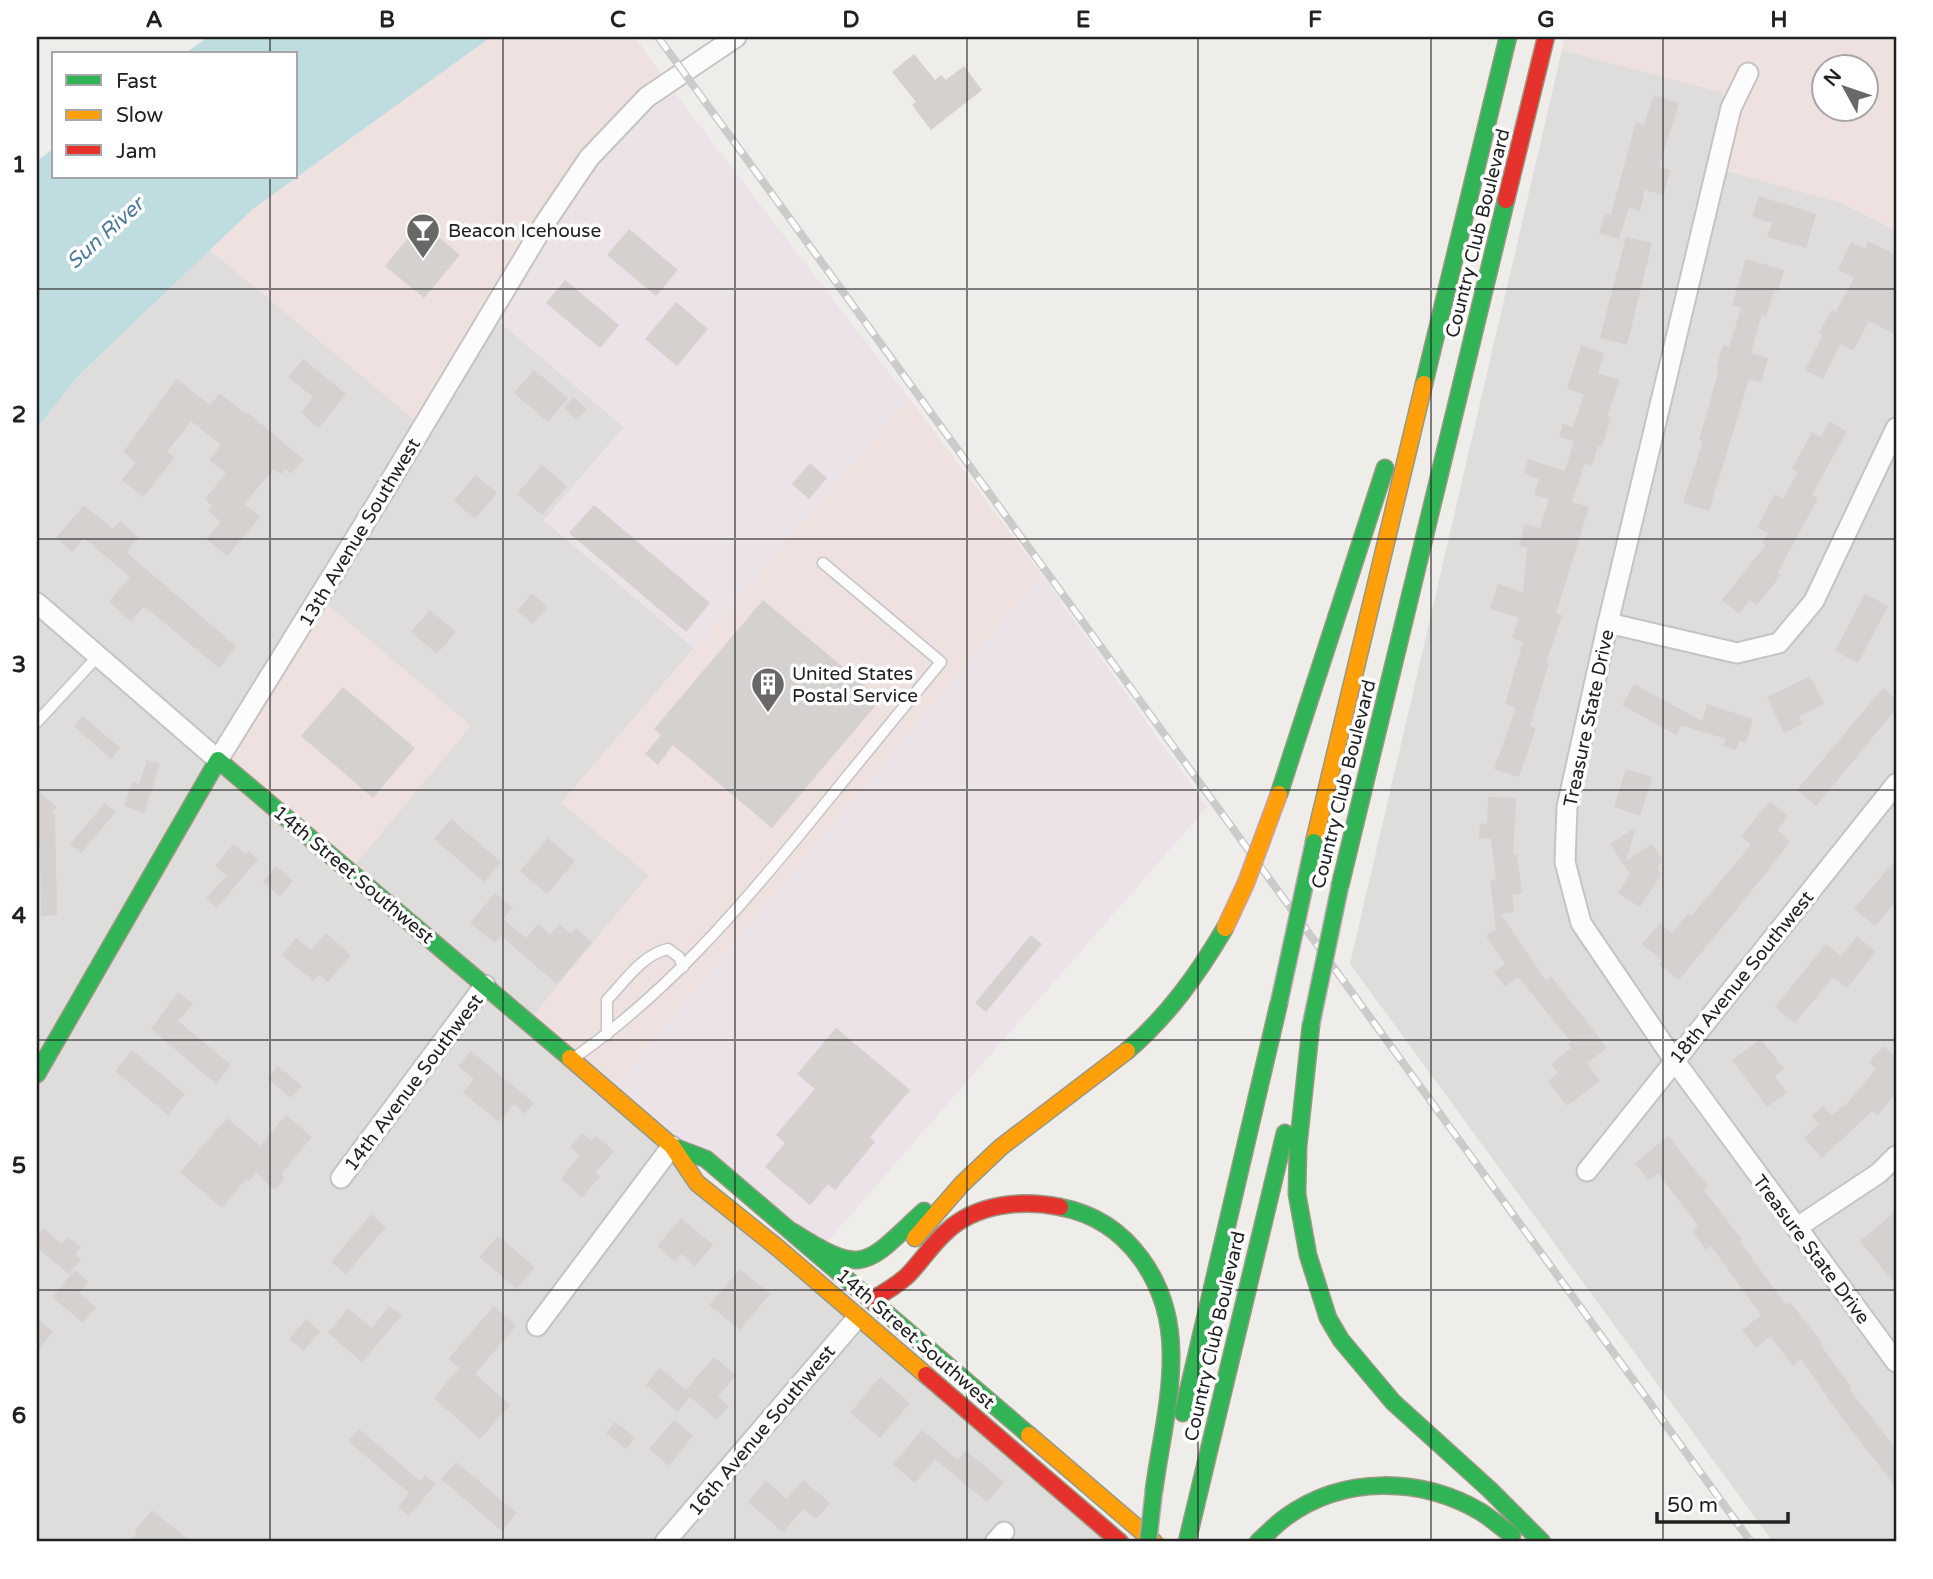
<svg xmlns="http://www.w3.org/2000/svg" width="1933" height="1579" font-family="'Varela Round',sans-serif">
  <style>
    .residential { fill: #dedddb }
    .commercial { fill: #f0e1e1; fill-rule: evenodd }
    .industrial { fill: #ece3e9 }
    .water { fill: #bfdce0 }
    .building { fill: #d4d1ce }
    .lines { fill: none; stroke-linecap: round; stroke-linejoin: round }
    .lane-casing { stroke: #c5c4c2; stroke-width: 13 }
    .street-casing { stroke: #c5c4c2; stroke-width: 23 }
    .fast-casing { stroke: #999882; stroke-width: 19 }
    .slow-casing { stroke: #999882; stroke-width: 19 }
    .jam-casing { stroke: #999882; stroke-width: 19 }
    .lane { stroke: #fdfcfc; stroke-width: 10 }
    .street { stroke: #fdfcfc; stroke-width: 19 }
    .fast { stroke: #30b455; stroke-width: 16 }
    .slow { stroke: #ff9f0a; stroke-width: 16 }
    .jam { stroke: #e5322d; stroke-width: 16 }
    .rail-casing { stroke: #cbcbcb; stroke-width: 8 }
    .rail { stroke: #fff; stroke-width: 5; stroke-dasharray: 16; stroke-linecap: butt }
    .fast-bridge-casing { stroke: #c3a2af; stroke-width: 19; stroke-linecap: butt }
    .slow-bridge-casing { stroke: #c3a2af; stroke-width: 19; stroke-linecap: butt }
    .fast-bridge { stroke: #30b455; stroke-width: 16 }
    .slow-bridge { stroke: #ff9f0a; stroke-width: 16 }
    .grid { fill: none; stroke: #212121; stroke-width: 2; stroke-opacity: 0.55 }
    .labels { text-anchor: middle; stroke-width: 7; stroke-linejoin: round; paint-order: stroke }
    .poi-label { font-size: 19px; fill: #212121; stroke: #fff; text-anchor: start }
    .street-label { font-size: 19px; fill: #212121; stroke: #fff }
    .water-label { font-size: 21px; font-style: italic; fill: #4a7b9d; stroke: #fff }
    .neatline { fill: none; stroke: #212121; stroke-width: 2.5 }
    .grid-label { font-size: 23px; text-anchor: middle; font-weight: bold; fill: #212121 }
  </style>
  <rect width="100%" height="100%" fill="#efedea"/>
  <!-- residential -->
  <g class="residential">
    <path d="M1562,50l159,42 10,16 -14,60 122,34 57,28v1312h-123l-423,-578z"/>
    <path d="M210,250l213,176 67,-112 134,113 -80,93 150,128 -132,155 87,72 -121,147 583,520h-1074v-1114l42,-53z"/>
  </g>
  <!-- commercial -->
  <g class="commercial">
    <path d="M491,37h144l32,46 -20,14 -224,330 -213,-177 43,-41z"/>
    <path d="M1565,37h331v193l-57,-28 -122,-34 14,-60 -10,-16 -159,-42zM1825,66h42v42h-42z"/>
    <path d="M909,398l133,177 -432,517 -82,-70 121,-147 -88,-72z"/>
    <path d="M319,597l152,129 -121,145 -132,-111z"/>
  </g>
  <!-- industrial -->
  <g class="industrial">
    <path d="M667,83l242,315 -215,250 -150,-128 80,-93 -134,-113 99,-156z"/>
    <path d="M1042,575l165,232 -387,443 -210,-158z"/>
  </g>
  <!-- water -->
  <path class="water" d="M208,37h283l-238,172 -174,166 -42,53v-267l17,-13v29h242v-123h-112z"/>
  <!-- building -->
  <g class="building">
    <path d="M914,54l21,26 6,-5 5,5 18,-14 18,24 -51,40 -19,-25 4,-3 -24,-30z"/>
    <path d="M1654,95l25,8 -20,64 11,3 -6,25 -19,-5 -5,21 -11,-3 -10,31 -20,-6 6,-20 6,1 25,-92 8,3z"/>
    <path d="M1759,196l57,18 -10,34 -39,-11 5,-14 -20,-6z"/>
    <path d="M629,229l49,41 -22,26 -49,-41z"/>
    <path d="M413,232l15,12 8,-9 24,20 -36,43 -39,-32z"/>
    <path d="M1626,237l26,6 -25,102 -27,-7z"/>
    <path d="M1868,241l28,14v80l-27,-14 -16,30 -13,-7 -17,35 -18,-9 18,-35 -4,-2 13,-24 4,3 18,-34 -16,-8 13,-28 14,7z"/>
    <path d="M1746,259l38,11 -6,21 -4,-1 -8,26 -4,-2 -11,39 17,5 -7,25 -12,-4 -40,132 -26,-8 20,-62 -4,-1 20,-70 -3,-1 7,-24 6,2 12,-39 -9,-3z"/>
    <path d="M565,280l54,45 -19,23 -54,-45z"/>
    <path d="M676,302l32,27 -31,37 -32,-27z"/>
    <path d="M1581,345l23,8 -6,20 22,7 -13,36 4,1 -9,30 -4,-1 -6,20 -7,-3 -13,39 17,5 -33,106 6,2 -16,48h3l-19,63 6,2 -17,49 -25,-8 22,-61 -11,-4 18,-62 -11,-4 7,-20 -29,-9 8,-25 25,8 4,-44 -8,-2 6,-22 15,4 9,-29 -15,-4 5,-16 -15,-5 4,-15 37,12 9,-30 -15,-4 4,-13 10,3 11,-33 -17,-5z"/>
    <path d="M303,359l43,35 -27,34 -18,-15 12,-16 -25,-20z"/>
    <path d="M534,370l34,28 -20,24 -34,-29z"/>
    <path d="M177,379l33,26 10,-12 26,21 2,-1 56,47 -13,14 -6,-5 -4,5 -7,-5 -30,35 16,13 -33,39 -21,-17 15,-17 -13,-11 4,-5 -7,-7 21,-26 -17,-13 12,-15 -30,-24 -24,31 8,5 -32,40 -21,-17 14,-18 -13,-10z"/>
    <path d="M573,397l14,12 -10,11 -13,-12z"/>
    <path d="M1829,421l18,10 -35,64 6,3 -40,74 3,3 -24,30 -7,-5 -11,14 -17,-14 44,-55 -4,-2 6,-10 -11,-5 18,-34 8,4 15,-26 -6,-3 20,-37 9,5z"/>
    <path d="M810,463l17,15 -18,21 -17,-15z"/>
    <path d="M542,465l25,21 -25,29 -25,-21z"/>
    <path d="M475,475l22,18 -22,26 -21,-18z"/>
    <path d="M84,505l29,24 7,-8 18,16 -12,15 110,94 -17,22 -75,-62 -13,15 -22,-19 21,-25 -46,-39 -12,14 -16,-14z"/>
    <path d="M594,505l116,98 -24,29 -117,-99z"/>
    <path d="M532,593l16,14 -15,17 -16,-13z"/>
    <path d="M1865,594l23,12 -30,57 -23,-12z"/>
    <path d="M763,600l118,99 -109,129 -99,-83 -15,20 -13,-11 16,-19 -7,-6z"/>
    <path d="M430,610l26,22 -19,22 -26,-22z"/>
    <path d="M1810,676l14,28 -25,12 4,8 -19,9 -17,-36z"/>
    <path d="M1634,684l68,37 5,-17 46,15 -7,24 -7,-2 -3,9 -13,-4 3,-7 -45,-14 -5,10 -54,-30z"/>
    <path d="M343,687l72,61 -42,50 -72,-62z"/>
    <path d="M1883,688l13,11v10l-80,97 -19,-16z"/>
    <path d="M83,716l37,32 -9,11 -37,-33z"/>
    <path d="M147,760l13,4 -16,49 -20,-7 8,-24 7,2z"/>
    <path d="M1626,769l26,8 -12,39 -26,-9z"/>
    <path d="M37,790l20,17 -5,5 3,3 2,100 -16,1 -1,-70 -3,4z"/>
    <path d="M1488,797l28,1 -3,57h4l5,38 -10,2 2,17 -13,2 45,67 5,-5 56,72 -20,15 13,18 -33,25 -19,-25 10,-8 -7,-9 20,-16 -3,-4 3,-2 -53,-65 -13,10 -11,-15 11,-8 -19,-28 10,-7 -6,-49 6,-1 -5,-40 -12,-1 1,-15 7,1z"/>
    <path d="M1770,801l18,15 -11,14 13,11 -32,42 -79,97 -20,-16 3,-3 -20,-17 18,-21 12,10 16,-20 3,3 60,-71 -10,-9z"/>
    <path d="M105,803l11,9 -35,41 -11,-9z"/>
    <path d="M451,819l50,43 -17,20 -50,-43z"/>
    <path d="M1636,827l-10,34 26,-17 10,15 -5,9 4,7 -21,32 -22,-14 12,-19 -20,-30z"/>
    <path d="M548,838l27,23 -28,33 -27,-23z"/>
    <path d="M233,844l13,10 3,-3 9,8 -41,49 -11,-10 21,-23 -12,-9z"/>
    <path d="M1896,859v42l-21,25 -21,-17z"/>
    <path d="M276,866l17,15 -13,16 -17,-15z"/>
    <path d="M495,893l18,14 -10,12 23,19 12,-14 12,10 9,-10 12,10 5,-6 16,14 -35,42 -56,-48 -6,7 -25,-20z"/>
    <path d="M326,933l25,22 -23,27 -9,-7 -6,6 -31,-26 14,-17 15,12z"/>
    <path d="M1031,935l11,9 -56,68 -11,-9z"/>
    <path d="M1857,936l19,16 -29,36 -14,-11 -38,46 -20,-16 51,-63 15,12z"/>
    <path d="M178,992l15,12 -15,17 53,44 -15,19 -65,-55z"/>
    <path d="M836,1028l74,62 -40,47 5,5 -40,48 -7,-6 -18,21 -45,-38 20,-24 -9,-8 39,-46 -18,-15z"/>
    <path d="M1761,1039l23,30 -9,7 12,16 -20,15 -35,-47z"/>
    <path d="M1883,1046l13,11v36l-18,22 -6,-4 -50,47 -18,-20 15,-14 -7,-8 11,-10 9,9 11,-10 2,1 31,-37 -7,-7z"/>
    <path d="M132,1050l53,44 -17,21 -53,-44z"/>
    <path d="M471,1051l63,52 -9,11 -11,-10 -15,18 -36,-29 11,-14 -16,-13z"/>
    <path d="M278,1066l24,20 -11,12 -24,-20z"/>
    <path d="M286,1115l26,22 -31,37 4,4 -10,12 -19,-17 -7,8 -3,-2 -24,29 -42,-36 47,-54 33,28z"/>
    <path d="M582,1133l10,8 4,-5 18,15 -19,22 5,4 -18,20 -21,-18 19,-24 -10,-8z"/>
    <path d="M1668,1136l40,50 -4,4 38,50 -2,2 46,63 4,-3 32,41 -2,1 32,44 -2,2 46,59v38l-54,-69 -41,-59 -8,7 -23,-30 -14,12 -14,-18 19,-15 -50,-69 -5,4 -14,-19 6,-5 -40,-53 -9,7 -14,-17z"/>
    <path d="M1896,1211v74l-36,-44z"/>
    <path d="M371,1214l15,13 -40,47 -15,-12z"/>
    <path d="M681,1218l32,27 -18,21 -14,-12 -6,7 -18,-15z"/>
    <path d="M43,1228l19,16 6,-7 13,10 -6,7 6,5 -12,15 -32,-26v-13z"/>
    <path d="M498,1236l37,31 -18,22 -38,-32z"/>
    <path d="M740,1269l30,25 -30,36 -31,-25z"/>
    <path d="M75,1270l13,12 -9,11 17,14 -13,16 -31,-26z"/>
    <path d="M389,1306l13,9 -40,47 -34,-29 20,-25 24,20z"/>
    <path d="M494,1306l22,20 -41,48 35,31 -30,34 -46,-41 25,-30 -11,-9z"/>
    <path d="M37,1319l16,13 -16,19z"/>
    <path d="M306,1319l14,12 -16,20 -15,-12z"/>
    <path d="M714,1357l22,18 -18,22 11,9 -12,14 -27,-23 -12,15 -32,-27 14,-17 26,22z"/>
    <path d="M880,1377l30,26 -30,35 -30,-25z"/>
    <path d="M674,1420l19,16 -24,30 -20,-17z"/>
    <path d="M615,1422l20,15 -9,12 -20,-16z"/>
    <path d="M359,1429l61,52 5,-6 11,9 -27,32 -11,-9 11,-14 -61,-52z"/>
    <path d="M922,1430l36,30 8,-9 38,31 -17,20 -52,-43 -20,24 -22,-19z"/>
    <path d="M456,1462l61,51 -15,18 -61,-52z"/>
    <path d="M803,1480l27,23 -14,16 -13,-10 -20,23 -35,-30 18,-21 21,18z"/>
    <path d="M152,1510l39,32h-62l8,-9 -2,-2z"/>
  </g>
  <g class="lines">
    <!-- lane casing -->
    <g class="lane-casing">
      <g id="lane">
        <path d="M37,722l61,-66"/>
        <path d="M607,1035v-35c17,-18 36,-46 61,-51l11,8 4,10"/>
        <path d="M574,1058c92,-64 165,-149 236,-236 43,-53 87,-107 131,-160l-118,-99"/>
      </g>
    </g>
    <!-- street casing -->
    <g class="street-casing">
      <g id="street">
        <path d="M1748,73l-17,35 -123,515 -41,184 -2,55 16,61 93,137 222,302"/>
        <path d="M37,603l181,157 156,-252 171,-285 44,-65 58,-61 89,-60"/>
        <path d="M1608,623l129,30 42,-10 35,-42 82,-173"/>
        <path d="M1587,1171l309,-387"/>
        <path d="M341,1178l144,-193"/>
        <path d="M1796,1228l83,-55 17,-17"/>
        <path d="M537,1326l135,-180"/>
        <path d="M665,1542l192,-224"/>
        <path d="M995,1542l9,-10"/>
      </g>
    </g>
    <!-- fast casing -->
    <g class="fast-casing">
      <g id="fast">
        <path d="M1424,384l84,-347"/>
        <path d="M1279,794l106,-326"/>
        <path d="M1340,886l166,-686"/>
        <path d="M1311,1025l-13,122 -1,47 11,61 20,63 13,22 52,62 96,87 53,53"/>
        <path d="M1127,1051c41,-35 71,-77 98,-123"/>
        <path d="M37,1074l181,-314 352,298"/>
        <path d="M672,1146l34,13 323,276"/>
        <path d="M1060,1207c69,13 110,76 111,145 1,46 -11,93 -17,138"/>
        <path d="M793,1232c73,47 74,31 131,-21"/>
        <path d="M1183,1413l96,-410"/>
        <path d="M1187,1542l98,-409"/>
        <path d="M1258,1542c9,-8 18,-18 28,-25 58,-42 135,-40 195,-5 11,7 21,16 31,23"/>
      </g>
    </g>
    <!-- slow casing -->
    <g class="slow-casing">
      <g id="slow">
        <path d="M1314,842l110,-458"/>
        <path d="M570,1058l102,88 25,37 81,65 148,127"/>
        <path d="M915,1238l47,-54 39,-37 126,-96"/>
        <path d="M1029,1435l125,107"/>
      </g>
    </g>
    <!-- jam casing -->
    <g class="jam-casing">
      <g id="jam">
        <path d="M1506,200l40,-163"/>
        <path d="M871,1300c13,-7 25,-14 36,-24 14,-14 25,-32 40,-45 29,-27 75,-32 113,-24"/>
        <path d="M926,1375l194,167"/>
      </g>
    </g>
    <!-- lane -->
    <use href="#lane" class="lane"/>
    <!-- street -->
    <use href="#street" class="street"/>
    <!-- fast -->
    <use href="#fast" class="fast"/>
    <!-- slow -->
    <use href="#slow" class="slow"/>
    <!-- jam -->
    <use href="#jam" class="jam"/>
    <!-- rail casing -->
    <g class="rail-casing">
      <path id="rail" d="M658,37l1093,1505"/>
    </g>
    <!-- rail -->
    <use href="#rail" class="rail"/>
    <!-- fast-bridge casing -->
    <g class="fast-bridge-casing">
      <g id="fast-bridge">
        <path d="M1279,1003l35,-161"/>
        <path d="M1311,1025l29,-139"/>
        <path d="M1148,1542l6,-52"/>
      </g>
    </g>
    <!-- slow-bridge casing -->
    <g class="slow-bridge-casing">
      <path id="slow-bridge" d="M1225,928l21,-45 33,-89"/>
    </g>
    <!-- fast-bridge -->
    <use href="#fast-bridge" class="fast-bridge"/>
    <!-- slow-bridge -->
    <use href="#slow-bridge" class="slow-bridge"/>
  </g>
  <!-- grid -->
  <path class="grid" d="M270,37v17M503,37v1505M735,37v1505M967,37v1505M1198,37v1505M1431,37v1505M1663,37v1505M270,177v1365M37,289h1859M37,539h1859M37,790h1859M37,1040h1859M37,1290h1859"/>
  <!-- icons -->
  <defs>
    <g id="bar-pin" transform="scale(1.75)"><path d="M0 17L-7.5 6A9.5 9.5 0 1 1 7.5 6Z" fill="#696867" stroke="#fff"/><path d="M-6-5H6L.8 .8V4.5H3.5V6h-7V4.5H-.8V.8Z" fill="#fff"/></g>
    <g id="building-pin" transform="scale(1.75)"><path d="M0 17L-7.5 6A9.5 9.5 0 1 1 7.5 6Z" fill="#696867" stroke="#fff"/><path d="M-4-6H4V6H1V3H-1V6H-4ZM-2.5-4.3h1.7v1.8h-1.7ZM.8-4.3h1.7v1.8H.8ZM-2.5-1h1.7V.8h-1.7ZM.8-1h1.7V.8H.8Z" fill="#fff"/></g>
  </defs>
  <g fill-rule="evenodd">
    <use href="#bar-pin" x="423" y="230"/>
    <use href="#building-pin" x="768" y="684"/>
  </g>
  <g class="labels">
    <!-- poi labels -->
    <g class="poi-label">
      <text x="448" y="237">Beacon Icehouse</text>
      <text x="792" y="680">United States<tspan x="792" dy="22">Postal Service</tspan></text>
    </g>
    <!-- street labels -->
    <g class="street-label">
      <text transform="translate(1477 233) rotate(-76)" y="7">Country Club Boulevard</text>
      <text transform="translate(359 532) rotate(-59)" y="7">13th Avenue Southwest</text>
      <text transform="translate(1588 718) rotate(-78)" y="7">Treasure State Drive</text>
      <text transform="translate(1343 784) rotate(-76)" y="7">Country Club Boulevard</text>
      <text transform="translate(354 874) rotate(40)" y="7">14th Street Southwest</text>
      <text transform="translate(1741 977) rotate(-51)" y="7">18th Avenue Southwest</text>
      <text transform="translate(413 1082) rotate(-53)" y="7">14th Avenue Southwest</text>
      <text transform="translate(1812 1249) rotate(53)" y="7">Treasure State Drive</text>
      <text transform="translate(1214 1336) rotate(-77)" y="7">Country Club Boulevard</text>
      <text transform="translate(916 1338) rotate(41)" y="7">14th Street Southwest</text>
      <text transform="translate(761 1430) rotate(-50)" y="7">16th Avenue Southwest</text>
    </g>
    <!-- water labels -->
    <g class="water-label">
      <text transform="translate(105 233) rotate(-42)" y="7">Sun River</text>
    </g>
  </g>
  <!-- border -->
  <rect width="1933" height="1579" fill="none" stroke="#ffffff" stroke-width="77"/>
  <!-- legend -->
  <rect x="52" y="52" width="245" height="126" fill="#ffffff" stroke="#a6a6a6" stroke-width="2"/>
  <rect x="66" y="75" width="35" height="10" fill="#30b455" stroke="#a6a6a6" stroke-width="2"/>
  <text x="116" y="88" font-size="21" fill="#212121">Fast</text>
  <rect x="66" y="110" width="35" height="10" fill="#ff9f0a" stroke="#a6a6a6" stroke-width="2"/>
  <text x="116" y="122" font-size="21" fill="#212121">Slow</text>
  <rect x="66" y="145" width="35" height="10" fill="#e5322d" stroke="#a6a6a6" stroke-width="2"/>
  <text x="116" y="158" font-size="21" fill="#212121">Jam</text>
  <!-- north arrow -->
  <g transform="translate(1845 88) rotate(310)"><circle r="33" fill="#ffffff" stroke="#a6a6a6" stroke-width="2"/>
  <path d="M0-5L12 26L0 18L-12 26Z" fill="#696867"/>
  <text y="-10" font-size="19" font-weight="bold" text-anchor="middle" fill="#212121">N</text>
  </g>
  <!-- scale -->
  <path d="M1657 1512v10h131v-10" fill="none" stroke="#212121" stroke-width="3.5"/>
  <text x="1667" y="1512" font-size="21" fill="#212121" stroke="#ffffff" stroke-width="5" paint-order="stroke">50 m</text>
  <rect x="38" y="38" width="1857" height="1502" class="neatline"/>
  <g class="grid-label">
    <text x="154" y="27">A</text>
    <text x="387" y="27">B</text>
    <text x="618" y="27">C</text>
    <text x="851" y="27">D</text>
    <text x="1083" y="27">E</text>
    <text x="1315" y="27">F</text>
    <text x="1546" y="27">G</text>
    <text x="1779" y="27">H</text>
    <text x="19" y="172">1</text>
    <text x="19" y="422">2</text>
    <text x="19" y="672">3</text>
    <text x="19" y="923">4</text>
    <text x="19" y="1173">5</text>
    <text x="19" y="1423">6</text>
  </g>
</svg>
